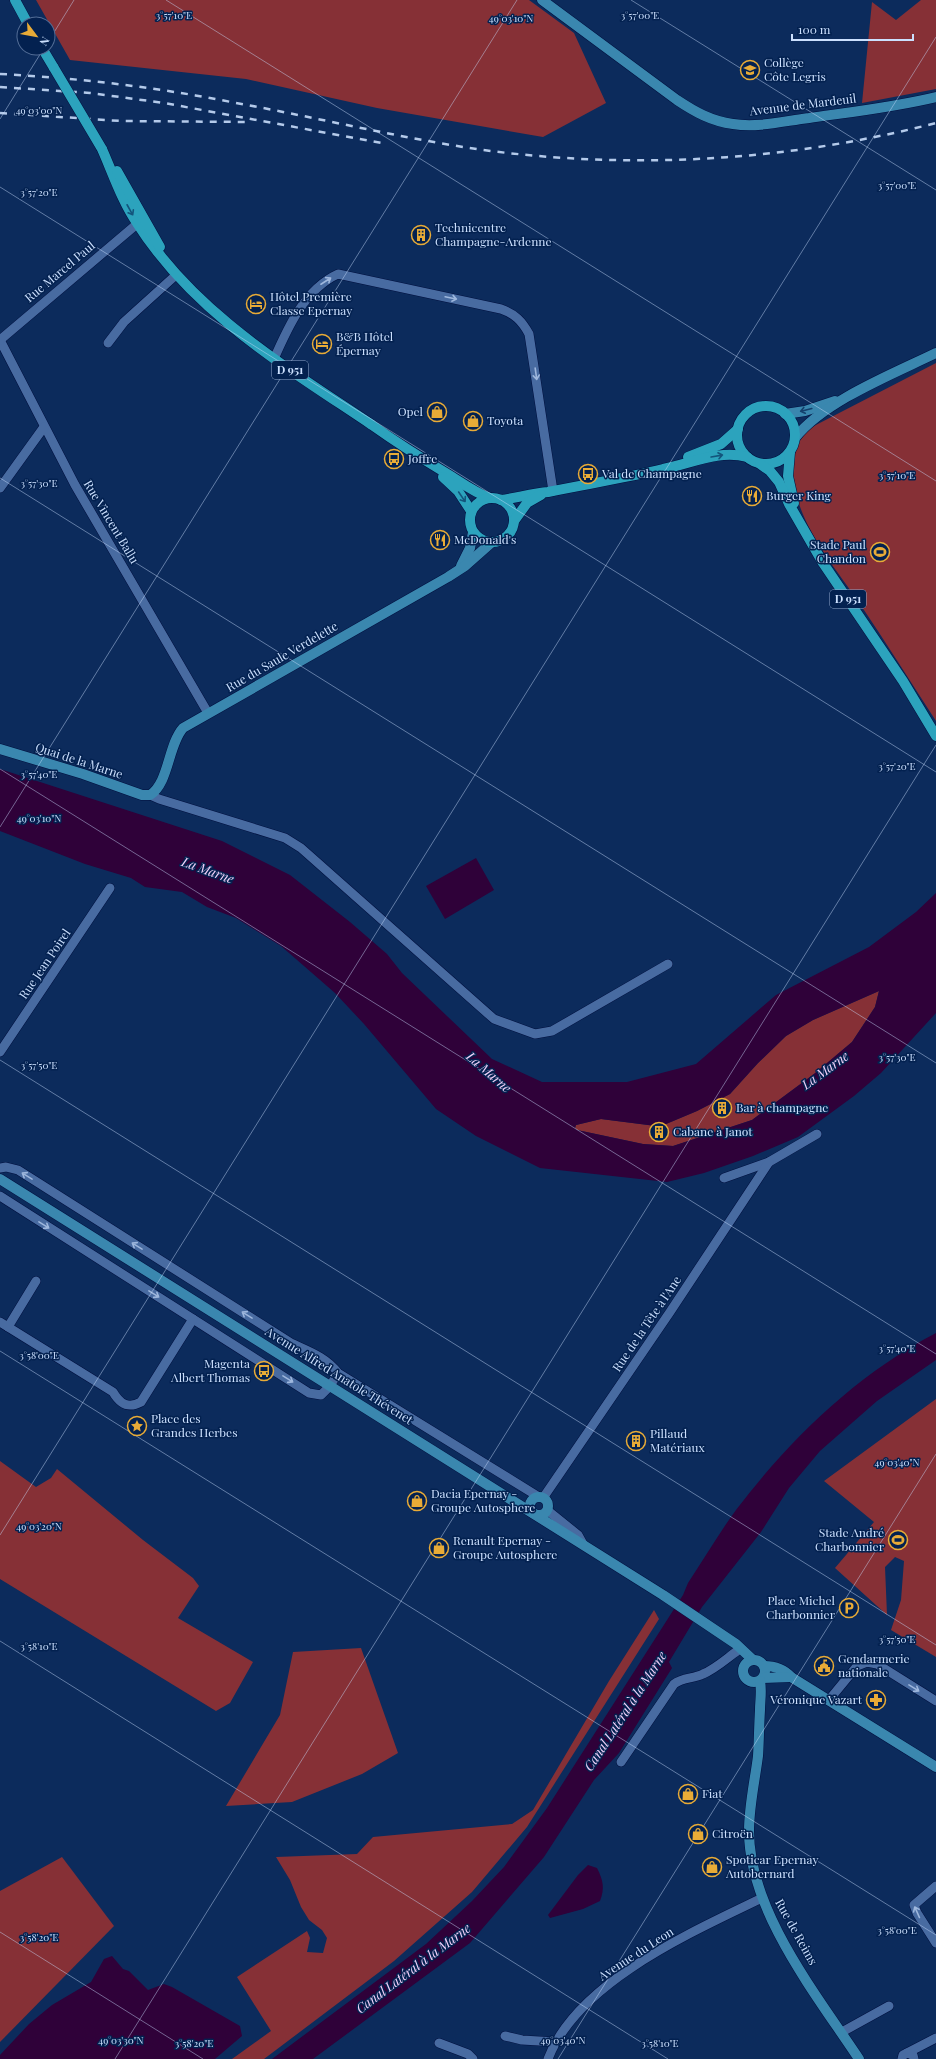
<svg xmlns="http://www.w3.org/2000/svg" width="936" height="2059" font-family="'Playfair Display',serif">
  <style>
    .green { fill: #863036 }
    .water { fill: #2f0139; fill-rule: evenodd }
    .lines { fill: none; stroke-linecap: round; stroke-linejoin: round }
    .street-casing { stroke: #00103f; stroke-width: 10 }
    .secondary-casing { stroke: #00103f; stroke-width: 11 }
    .primary-casing { stroke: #00103f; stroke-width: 11 }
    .street { stroke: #486ba1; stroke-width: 9 }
    .secondary { stroke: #3a87af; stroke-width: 10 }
    .primary { stroke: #2ca3bd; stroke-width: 10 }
    .rail { stroke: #b4caea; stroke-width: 2.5; stroke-dasharray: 7 7; stroke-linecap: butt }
    .primary-bridge-casing { stroke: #00103f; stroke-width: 11; stroke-linecap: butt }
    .primary-bridge { stroke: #2ca3bd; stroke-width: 10 }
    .oneway { stroke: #13557c }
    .oneway2 { stroke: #9eb7dd }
    .oneway3 { stroke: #14406c }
    .ticks { fill: none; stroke: #cce0fe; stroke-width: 1; stroke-opacity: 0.45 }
    .labels { text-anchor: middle; stroke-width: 3; stroke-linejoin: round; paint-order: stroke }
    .shield { fill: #032150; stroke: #90a7ca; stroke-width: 1 }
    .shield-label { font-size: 11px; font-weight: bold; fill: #cce0fe }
    .poi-label { font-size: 12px; fill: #cce0fe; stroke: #032150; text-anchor: start }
    .street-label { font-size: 12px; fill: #cce0fe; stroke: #032150 }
    .water-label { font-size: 13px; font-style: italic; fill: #f4d3fc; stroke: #032150 }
    .ticks-label { font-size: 10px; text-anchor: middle; fill: #cce0fe; stroke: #032150; stroke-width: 3; stroke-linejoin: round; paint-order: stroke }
  </style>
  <rect width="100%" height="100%" fill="#0c2b5c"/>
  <!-- green -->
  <g class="green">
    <path d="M36,0h493l45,33 32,70 -63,34 -166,-29 -131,-29 -176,-19z"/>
    <path d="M921,0h15v89l-74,14 10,-101 24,18z"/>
    <path d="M936,363v358c-26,-40 -51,-80 -78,-120 -23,-33 -52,-68 -62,-107 -7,-24 -4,-52 16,-67z"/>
    <path d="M879,991l-4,16 -23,35 -38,32 -62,46 -79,26 -30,-2 -66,-14 -2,-2 1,-3 25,-6 55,7 10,-2 31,-13 33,-17 28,-31 28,-27 27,-16z"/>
    <path d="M936,1399v258l-45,-27 10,-30 3,-39 -9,-4 -10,10 2,48 -52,-47 39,-46 -50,-41z"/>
    <path d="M0,1461l36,26 15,-9 6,-9 86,71 50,38 6,8 -21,32 75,44 -23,41 -14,8 -216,-132z"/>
    <path d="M654,1610l5,9 -132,208 -55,65 -78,69 -130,98h-32l39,-28 -34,-54 70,-46 3,7 -3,14 16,1 4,-15 -5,-8 -13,-10 -8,-13 -11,-27 -14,-23 81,-3 16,-17 139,-13 21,-14 76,-129z"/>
    <path d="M361,1648l37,105 -36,21 -70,28 -66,4 54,-91 13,-63z"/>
    <path d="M62,1857l52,69 -114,116v-151z"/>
  </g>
  <!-- water -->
  <g class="water">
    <path d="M0,769l222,72 68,34 60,47 37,32 15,19 90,86 50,23h85l69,-18 80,-69 93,-48 47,-35 20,-19v120l-55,60 -27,23 -56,41 -45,19 -49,17 -37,9 -127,-14 -64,-32 -40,-27 -72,-85 -29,-31 -54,-47 -45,-28 -29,-11 -25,-15 -37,-5 -14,-9 -46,-14 -85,-33zM879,991l-4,16 -23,35 -38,32 -62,46 -79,26 -30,-2 -66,-14 -2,-2 1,-3 25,-6 55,7 10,-2 31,-13 33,-17 28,-31 28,-27 27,-16z"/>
    <path d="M476,858l18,32 -49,29 -19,-33z"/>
    <path d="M936,1333v27l-59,41 -57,50 -31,37 -28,44 -59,75 -33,55 3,6 -53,85 -25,27 -50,77 -74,86 -157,116h-41l154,-115 46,-43 32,-34 43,-59 136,-213 5,-12c16,-24 31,-50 48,-73 54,-71 120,-135 200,-177z"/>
    <path d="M588,1865l9,3c6,12 8,20 3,33l-17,8 -33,9 -2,-3 30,-40z"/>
    <path d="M112,1956l11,13 6,2 19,19 16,-6 8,3 68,39 2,10 -27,23h-215v-4l29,-31 23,-19 39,-23 13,-23z"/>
  </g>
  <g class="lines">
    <!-- street casing -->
    <g class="street-casing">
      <g id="street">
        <path d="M0,340l75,145 133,228"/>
        <path d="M0,340l137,-116"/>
        <path d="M108,343l16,-21 52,-47"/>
        <path d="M274,359c14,-32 31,-70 64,-85l163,35c14,5 21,12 28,25l24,157"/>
        <path d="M0,488l44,-61"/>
        <path d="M150,795l9,4 126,39 16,10 193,171 41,15 17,-3 116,-67"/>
        <path d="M0,1052l110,-164"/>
        <path d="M0,1168l6,-1 12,3 273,173c17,8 35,14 47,30l201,124"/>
        <path d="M724,1178l45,-16 48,-28"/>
        <path d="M0,1196l309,197 12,2 9,-9 8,-13"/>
        <path d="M0,1322l113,70c7,12 15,17 28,10l52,-83"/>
        <path d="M8,1327l28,-46"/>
        <path d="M543,1498l127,-186 99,-150"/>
        <path d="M547,1510l31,25 5,9"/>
        <path d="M829,1700l28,-34 10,-4 10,2 59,37"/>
        <path d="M621,1762l53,-78c9,-7 19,-5 29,-10 12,-5 23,-15 34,-23"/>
        <path d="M936,1886l-22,19 3,8 19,30"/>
        <path d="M842,2032l47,-26"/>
        <path d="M505,2036l17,4 34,2"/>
        <path d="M439,2043l29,11 5,5"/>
        <path d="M907,2053l29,-15"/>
        <path d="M548,2059c29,-77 144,-127 214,-161"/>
        <path d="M902,2059l1,-4 4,-2 6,2 1,4"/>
      </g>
    </g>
    <!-- secondary casing -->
    <g class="secondary-casing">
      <g id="secondary">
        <path d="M542,0l135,100c18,12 34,21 56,24 25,4 51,-3 76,-6 42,-6 86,-11 127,-21"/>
        <path d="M785,414l20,-3 30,-10"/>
        <path d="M795,438c29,-37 98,-64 141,-85"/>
        <path d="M461,566l9,-18 3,-16"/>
        <path d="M0,749l83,25 59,21h8c19,-12 18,-50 33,-67l265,-151 17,-11 26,-23"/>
        <path d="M0,1179l663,416 73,49 17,16"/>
        <circle cx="539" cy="1506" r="9"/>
        <circle cx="754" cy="1671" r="11"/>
        <path d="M764,1666c10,0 20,3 27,11l145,90"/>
        <path d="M763,1678l28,-1"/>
        <path d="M760,1681c2,10 0,19 0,29 -1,16 -1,31 -2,46 -3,24 -9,50 -9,75 0,80 67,163 110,228"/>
      </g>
    </g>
    <!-- primary casing -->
    <g class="primary-casing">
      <g id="primary">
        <path d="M15,0l13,24"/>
        <path d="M42,48l12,20"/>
        <path d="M102,149c11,25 20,52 35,74 57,90 149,144 235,202 24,17 49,33 74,48 15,9 27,19 44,25"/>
        <path d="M117,171l43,76"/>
        <circle cx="766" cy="435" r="29"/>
        <path d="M790,452l-2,24 6,27"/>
        <path d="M688,457l33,-13 17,-15"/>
        <path d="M760,464l10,7 9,11 10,22 34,59 80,118 33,55"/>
        <path d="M443,477l15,14 13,20"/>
        <circle cx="492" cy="520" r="22"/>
        <path d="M501,500c16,-2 31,-7 47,-8 39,-8 77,-14 115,-23 27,-5 56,-20 84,-12"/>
        <path d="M514,521l13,-18 14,-8"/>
      </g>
    </g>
    <!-- street -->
    <use href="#street" class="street"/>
    <!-- secondary -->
    <use href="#secondary" class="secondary"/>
    <!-- primary -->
    <use href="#primary" class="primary"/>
    <!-- rail -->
    <g class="rail">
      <path d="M0,74c78,4 155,13 231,28 84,15 168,36 252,48 152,20 305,11 453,-27"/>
      <path d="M0,87l90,6 74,10 223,41"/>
      <path d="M0,113l121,8 126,1"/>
    </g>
    <!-- primary-bridge casing -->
    <g class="primary-bridge-casing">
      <path id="primary-bridge" d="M54,68l48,81"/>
    </g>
    <!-- primary-bridge -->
    <use href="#primary-bridge" class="primary-bridge"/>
  </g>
  <!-- one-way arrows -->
  <defs><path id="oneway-shaft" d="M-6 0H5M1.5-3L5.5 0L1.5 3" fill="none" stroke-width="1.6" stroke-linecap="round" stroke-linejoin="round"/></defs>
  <g class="oneway">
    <use href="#oneway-shaft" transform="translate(130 210) rotate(61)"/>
    <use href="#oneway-shaft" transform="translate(717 456) rotate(-10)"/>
    <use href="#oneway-shaft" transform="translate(462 497) rotate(56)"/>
  </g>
  <g class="oneway2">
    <use href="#oneway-shaft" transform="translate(326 281) rotate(-33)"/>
    <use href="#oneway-shaft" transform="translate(451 298) rotate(12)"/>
    <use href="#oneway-shaft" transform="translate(536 374) rotate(82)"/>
    <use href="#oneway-shaft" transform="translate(27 1176) rotate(-148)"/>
    <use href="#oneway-shaft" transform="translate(44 1225) rotate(32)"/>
    <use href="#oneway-shaft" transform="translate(137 1246) rotate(-148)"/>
    <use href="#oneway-shaft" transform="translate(154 1294) rotate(32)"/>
    <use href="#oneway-shaft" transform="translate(247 1315) rotate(-148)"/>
    <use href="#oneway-shaft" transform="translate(288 1379) rotate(32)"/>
    <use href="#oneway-shaft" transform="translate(914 1688) rotate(32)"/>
    <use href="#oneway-shaft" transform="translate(917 1912) rotate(-114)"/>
  </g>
  <use class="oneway3" href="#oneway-shaft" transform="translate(806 410) rotate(166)"/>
  <!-- ticks -->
  <path class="ticks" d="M166,0l770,481M631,0l305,190M48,42l26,-42M0,119l44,-71M0,187l936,585M0,478l936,585M0,769l936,585M0,827l517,-827M0,1060l936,585M0,1351l936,584M0,1535l936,-1498M0,1641l668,418M0,1932l203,127M115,2059l821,-1314M558,2059l378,-605"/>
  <!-- icons -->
  <defs>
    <g id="school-ring" transform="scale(1)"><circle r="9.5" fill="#032150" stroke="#e8ab37" stroke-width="1.5"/><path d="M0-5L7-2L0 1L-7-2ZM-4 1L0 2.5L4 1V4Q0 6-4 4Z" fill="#e8ab37"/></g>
    <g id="building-ring" transform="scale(1)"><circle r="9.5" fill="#032150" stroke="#e8ab37" stroke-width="1.5"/><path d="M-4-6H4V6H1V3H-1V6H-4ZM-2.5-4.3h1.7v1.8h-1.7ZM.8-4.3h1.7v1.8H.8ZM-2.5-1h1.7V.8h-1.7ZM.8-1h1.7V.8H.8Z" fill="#e8ab37"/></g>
    <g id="hotel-ring" transform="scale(1)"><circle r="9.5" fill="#032150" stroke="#e8ab37" stroke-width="1.5"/><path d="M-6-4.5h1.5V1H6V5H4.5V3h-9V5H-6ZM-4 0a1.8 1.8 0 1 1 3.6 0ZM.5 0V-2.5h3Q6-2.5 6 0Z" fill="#e8ab37"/></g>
    <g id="shop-ring" transform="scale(1)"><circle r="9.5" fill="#032150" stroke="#e8ab37" stroke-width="1.5"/><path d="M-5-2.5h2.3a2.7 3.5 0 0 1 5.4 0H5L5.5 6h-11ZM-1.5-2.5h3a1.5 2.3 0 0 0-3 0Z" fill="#e8ab37"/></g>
    <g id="bus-ring" transform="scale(1)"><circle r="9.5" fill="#032150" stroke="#e8ab37" stroke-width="1.5"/><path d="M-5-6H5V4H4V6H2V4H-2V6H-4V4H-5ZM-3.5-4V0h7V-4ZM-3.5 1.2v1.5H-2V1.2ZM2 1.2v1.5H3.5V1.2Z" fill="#e8ab37"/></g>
    <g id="restaurant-ring" transform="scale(1)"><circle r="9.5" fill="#032150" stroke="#e8ab37" stroke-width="1.5"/><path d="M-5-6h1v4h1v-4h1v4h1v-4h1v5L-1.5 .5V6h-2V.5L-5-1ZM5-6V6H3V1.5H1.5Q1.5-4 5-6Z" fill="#e8ab37"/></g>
    <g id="stadium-ring" transform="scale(1)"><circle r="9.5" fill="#032150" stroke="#e8ab37" stroke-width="1.5"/><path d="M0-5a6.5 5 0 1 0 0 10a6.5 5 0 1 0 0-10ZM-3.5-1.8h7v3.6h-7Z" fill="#e8ab37"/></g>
    <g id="sight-ring" transform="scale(1)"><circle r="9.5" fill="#032150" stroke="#e8ab37" stroke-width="1.5"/><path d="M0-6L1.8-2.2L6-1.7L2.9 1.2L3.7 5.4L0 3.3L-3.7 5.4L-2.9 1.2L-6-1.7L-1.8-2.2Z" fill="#e8ab37"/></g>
    <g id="parking-ring" transform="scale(1)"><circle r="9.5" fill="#032150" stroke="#e8ab37" stroke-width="1.5"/><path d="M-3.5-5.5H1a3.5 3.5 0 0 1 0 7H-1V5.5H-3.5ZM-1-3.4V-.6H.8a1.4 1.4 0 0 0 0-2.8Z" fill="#e8ab37"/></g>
    <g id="civic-ring" transform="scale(1)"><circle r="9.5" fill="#032150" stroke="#e8ab37" stroke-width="1.5"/><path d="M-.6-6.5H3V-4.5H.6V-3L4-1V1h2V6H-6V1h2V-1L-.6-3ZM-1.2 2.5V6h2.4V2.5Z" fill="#e8ab37"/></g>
    <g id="pharmacy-ring" transform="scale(1)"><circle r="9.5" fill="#032150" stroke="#e8ab37" stroke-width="1.5"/><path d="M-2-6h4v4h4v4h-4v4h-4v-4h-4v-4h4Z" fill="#e8ab37"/></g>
  </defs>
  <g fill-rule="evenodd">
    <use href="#school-ring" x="750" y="70"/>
    <use href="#building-ring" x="421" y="235"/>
    <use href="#hotel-ring" x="256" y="304"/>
    <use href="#hotel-ring" x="322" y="344"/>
    <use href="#shop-ring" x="437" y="412"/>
    <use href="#shop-ring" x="473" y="421"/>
    <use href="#bus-ring" x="394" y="459"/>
    <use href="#bus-ring" x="588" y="474"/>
    <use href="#restaurant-ring" x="752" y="496"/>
    <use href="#restaurant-ring" x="440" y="540"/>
    <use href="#stadium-ring" x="880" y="552"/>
    <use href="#building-ring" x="722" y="1108"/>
    <use href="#building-ring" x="659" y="1132"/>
    <use href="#bus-ring" x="264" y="1371"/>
    <use href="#sight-ring" x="137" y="1426"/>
    <use href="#building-ring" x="636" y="1441"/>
    <use href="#shop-ring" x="417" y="1501"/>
    <use href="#stadium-ring" x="898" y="1540"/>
    <use href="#shop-ring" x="439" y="1548"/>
    <use href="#parking-ring" x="849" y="1608"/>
    <use href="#civic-ring" x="824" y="1666"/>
    <use href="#pharmacy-ring" x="876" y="1700"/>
    <use href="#shop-ring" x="688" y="1794"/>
    <use href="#shop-ring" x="698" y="1834"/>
    <use href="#shop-ring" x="712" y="1867"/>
  </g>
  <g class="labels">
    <!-- shield labels -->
    <g class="shield">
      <rect x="272" y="361" width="36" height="18" rx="3"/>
      <rect x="830" y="590" width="36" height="18" rx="3"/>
    </g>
    <g class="shield-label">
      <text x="290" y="374">D 951</text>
      <text x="848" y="603">D 951</text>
    </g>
    <!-- poi labels -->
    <g class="poi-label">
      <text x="764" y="67">Collège<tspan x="764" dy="14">Côte Legris</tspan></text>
      <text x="435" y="232">Technicentre<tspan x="435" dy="14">Champagne-Ardenne</tspan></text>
      <text x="270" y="301">Hôtel Première<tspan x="270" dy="14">Classe Epernay</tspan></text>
      <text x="336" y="341">B&amp;B Hôtel<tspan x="336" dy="14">Épernay</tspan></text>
      <text x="423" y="416" text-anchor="end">Opel</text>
      <text x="487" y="425">Toyota</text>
      <text x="408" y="463">Joffre</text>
      <text x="602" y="478">Val de Champagne</text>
      <text x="766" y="500">Burger King</text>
      <text x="454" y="544">McDonald's</text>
      <text x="866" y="549" text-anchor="end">Stade Paul<tspan x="866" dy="14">Chandon</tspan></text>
      <text x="736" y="1112">Bar à champagne</text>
      <text x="673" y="1136">Cabane à Janot</text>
      <text x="250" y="1368" text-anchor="end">Magenta<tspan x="250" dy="14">Albert Thomas</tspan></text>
      <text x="151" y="1423">Place des<tspan x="151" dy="14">Grandes Herbes</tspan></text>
      <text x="650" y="1438">Pillaud<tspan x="650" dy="14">Matériaux</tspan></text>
      <text x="431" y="1498">Dacia Epernay -<tspan x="431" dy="14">Groupe Autosphere</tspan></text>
      <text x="884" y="1537" text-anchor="end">Stade André<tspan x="884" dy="14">Charbonnier</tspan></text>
      <text x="453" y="1545">Renault Epernay -<tspan x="453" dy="14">Groupe Autosphere</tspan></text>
      <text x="835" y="1605" text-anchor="end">Place Michel<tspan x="835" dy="14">Charbonnier</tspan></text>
      <text x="838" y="1663">Gendarmerie<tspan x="838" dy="14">nationale</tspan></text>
      <text x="862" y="1704" text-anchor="end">Véronique Vazart</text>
      <text x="702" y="1798">Fiat</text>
      <text x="712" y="1838">Citroën</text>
      <text x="726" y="1864">Spoticar Epernay<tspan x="726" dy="14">Autobernard</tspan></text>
    </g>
    <!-- street labels -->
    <g class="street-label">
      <text transform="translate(803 105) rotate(-7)" y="4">Avenue de Mardeuil</text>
      <text transform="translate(60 272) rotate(-40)" y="4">Rue Marcel Paul</text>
      <text transform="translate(111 522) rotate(59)" y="4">Rue Vincent Ballu</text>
      <text transform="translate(282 657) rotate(-30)" y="4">Rue du Saule Verdelette</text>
      <text transform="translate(79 761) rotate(18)" y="4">Quai de la Marne</text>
      <text transform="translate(45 964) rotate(-56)" y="4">Rue Jean Poirel</text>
      <text transform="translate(647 1324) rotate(-56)" y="4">Rue de la Tête à l'Ane</text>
      <text transform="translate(339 1376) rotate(32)" y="4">Avenue Alfred Anatole Thévenet</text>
      <text transform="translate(796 1932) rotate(61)" y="4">Rue de Reims</text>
      <text transform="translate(636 1954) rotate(-33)" y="4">Avenue du Leon</text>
    </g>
    <!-- water labels -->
    <g class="water-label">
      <text transform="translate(208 870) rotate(20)" y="5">La Marne</text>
      <text transform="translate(825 1070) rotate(-36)" y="5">La Marne</text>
      <text transform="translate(489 1072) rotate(41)" y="5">La Marne</text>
      <text transform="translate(625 1711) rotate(-57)" y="5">Canal Latéral à la Marne</text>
      <text transform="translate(413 1968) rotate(-37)" y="5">Canal Latéral à la Marne</text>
    </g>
  </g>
  <g class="ticks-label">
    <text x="174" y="19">3°57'10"E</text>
    <text x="640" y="19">3°57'00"E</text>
    <text x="511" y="22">49°03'10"N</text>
    <text x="39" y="114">49°03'00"N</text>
    <text x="897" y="189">3°57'00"E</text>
    <text x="39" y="196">3°57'20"E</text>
    <text x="897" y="479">3°57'10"E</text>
    <text x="39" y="487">3°57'30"E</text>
    <text x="897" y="770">3°57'20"E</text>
    <text x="39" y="778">3°57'40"E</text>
    <text x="39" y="822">49°03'10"N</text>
    <text x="897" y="1061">3°57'30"E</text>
    <text x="39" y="1069">3°57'50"E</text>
    <text x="897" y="1352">3°57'40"E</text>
    <text x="39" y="1359">3°58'00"E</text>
    <text x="897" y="1466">49°03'40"N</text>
    <text x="39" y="1530">49°03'20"N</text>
    <text x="897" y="1643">3°57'50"E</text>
    <text x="39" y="1650">3°58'10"E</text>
    <text x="897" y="1934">3°58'00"E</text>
    <text x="39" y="1941">3°58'20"E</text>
    <text x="121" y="2044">49°03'30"N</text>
    <text x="563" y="2044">49°03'40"N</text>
    <text x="194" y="2047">3°58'20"E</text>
    <text x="660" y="2047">3°58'10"E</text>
  </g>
  <!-- north arrow -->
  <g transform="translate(36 36) rotate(122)"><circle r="19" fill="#032150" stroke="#536d96"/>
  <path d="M0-3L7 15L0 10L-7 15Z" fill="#e8ab37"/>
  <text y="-6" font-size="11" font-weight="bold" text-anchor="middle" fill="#cce0fe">N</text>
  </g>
  <!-- scale -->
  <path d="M792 34v6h121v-6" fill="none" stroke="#cce0fe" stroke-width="2"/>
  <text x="798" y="34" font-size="12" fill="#cce0fe" stroke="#032150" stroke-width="3" paint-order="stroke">100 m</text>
</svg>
